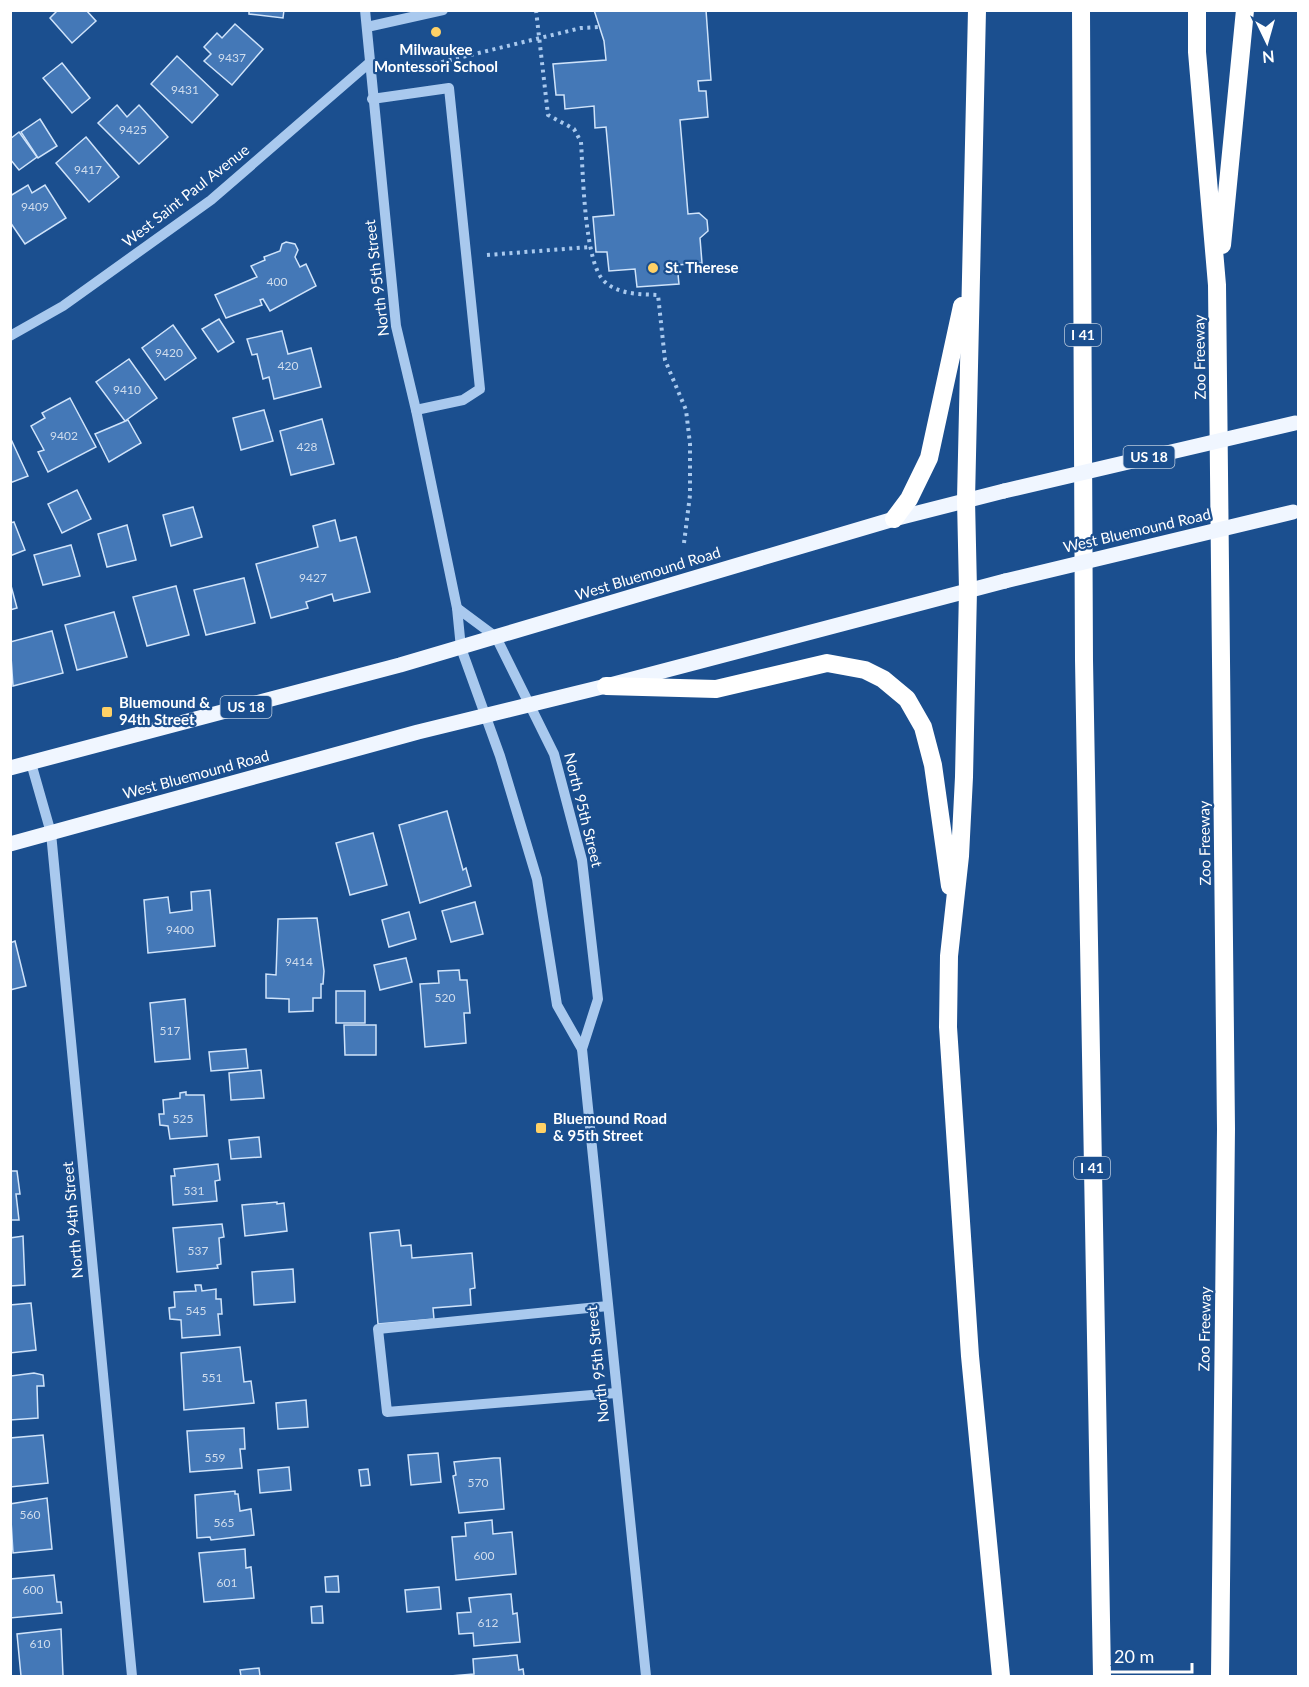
<svg xmlns="http://www.w3.org/2000/svg" width="1309" height="1687" font-family="Lato,sans-serif">
  <style>
    .building { fill: #4478b7; stroke: #cfe3fa; stroke-width: 1.5 }
    .lines { fill: none; stroke-linecap: round; stroke-linejoin: round }
    .path { stroke: #a9c9ee; stroke-width: 4; stroke-dasharray: 3 4.5; stroke-linecap: butt }
    .minor { stroke: #a9c9ee; stroke-width: 10 }
    .major { stroke: #f0f6ff; stroke-width: 15 }
    .highway { stroke: #fff; stroke-width: 18 }
    .major-bridge { stroke: #f0f6ff; stroke-width: 15 }
    .poi-dot { fill: #ffd166; stroke: #1b4f8f; stroke-width: 2 }
    .labels { text-anchor: middle; stroke-width: 4.5; stroke-linejoin: round; paint-order: stroke }
    .number-label { font-size: 12px; fill: #d0dded }
    .shield { fill: #1b4f8f; stroke: #bbcadd; stroke-width: 1.5 }
    .shield-label { font-size: 14px; font-weight: bold; fill: #fff }
    .poi-label { font-size: 15px; font-weight: bold; fill: #fff; stroke: #1b4f8f; text-anchor: start }
    .street-label { font-size: 15px; fill: #fff; stroke: #1b4f8f }
  </style>
  <rect width="100%" height="100%" fill="#1b4f8f"/>
  <!-- building -->
  <g class="building">
    <path d="M58,10h28l10,11 -24,22 -22,-25z"/>
    <path d="M249,10h35l-1,8 -34,-4z"/>
    <path d="M594,10h112l5,70 -13,1 1,10h7l2,26 -28,3 8,94 11,-1 8,7 1,11 -8,7 2,25 -25,2 2,19 -42,3 -2,-18 -26,2 -2,-19h-11l-3,-35 21,-2 -8,-88 -11,1 -1,-22 -29,3 -1,-14h-8l-3,-31 53,-4 -2,-19z"/>
    <path d="M235,24l28,25 -31,36 -28,-24 7,-7 -7,-7 13,-14 5,5z"/>
    <path d="M177,56l41,39 -26,28 -41,-39z"/>
    <path d="M62,63l28,35 -18,15 -29,-35z"/>
    <path d="M117,105l10,12 12,-12 29,32 -29,27 -41,-41z"/>
    <path d="M40,119l17,27 -19,12 -17,-26z"/>
    <path d="M19,132l18,25 -18,13 -9,-11v-20z"/>
    <path d="M86,137l33,40 -30,25 -33,-39z"/>
    <path d="M28,185l4,8 13,-8 21,33 -41,26 -15,-22v-26z"/>
    <path d="M286,242l9,2 3,6 -3,7 5,10 6,-3 10,22 -46,25 -7,-12 -3,1 2,5 -36,13 -11,-23 42,-18 -6,-11 14,-6 -1,-3 16,-6 2,-7z"/>
    <path d="M219,319l15,23 -16,10 -16,-23z"/>
    <path d="M173,325l23,33 -31,22 -23,-32z"/>
    <path d="M282,331l6,23 23,-6 10,39 -47,12 -5,-22 -6,2 -6,-25 -5,1 -5,-16z"/>
    <path d="M129,359l28,39 -32,23 -29,-39z"/>
    <path d="M70,398l26,49 -48,25 -10,-20 6,-2 -13,-24 14,-8 -3,-5z"/>
    <path d="M264,410l9,31 -32,9 -8,-32z"/>
    <path d="M322,419l12,45 -43,11 -11,-44z"/>
    <path d="M128,420l13,23 -32,19 -14,-28z"/>
    <path d="M10,437l18,39 -18,7z"/>
    <path d="M77,490l14,29 -29,14 -14,-29z"/>
    <path d="M193,507l9,30 -31,9 -8,-31z"/>
    <path d="M335,520l5,21 16,-4 14,55 -36,9 -2,-7 -26,8 2,6 -37,10 -15,-54 62,-17 -5,-21z"/>
    <path d="M14,522l11,28 -15,6v-33z"/>
    <path d="M127,525l9,35 -29,7 -9,-33z"/>
    <path d="M71,545l9,31 -37,9 -9,-30z"/>
    <path d="M244,578l11,45 -49,12 -12,-45z"/>
    <path d="M10,582l7,26 -7,2z"/>
    <path d="M176,586l13,49 -42,11 -14,-49z"/>
    <path d="M114,612l13,45 -50,13 -12,-45z"/>
    <path d="M52,631l11,42 -50,13 -3,-44z"/>
    <path d="M447,811l16,59 3,-2 5,18 -51,17 -21,-78z"/>
    <path d="M373,833l14,52 -37,10 -14,-52z"/>
    <path d="M210,890l5,56 -67,7 -4,-53 24,-3 2,16 22,-3 -1,-18z"/>
    <path d="M475,902l8,32 -32,8 -9,-31z"/>
    <path d="M409,912l7,27 -27,8 -7,-27z"/>
    <path d="M317,918l7,53 -1,13h-2v14h-8v13l-24,1v-13l-23,-1v-24l10,1 2,-56z"/>
    <path d="M15,941l11,45 -16,4v-47z"/>
    <path d="M406,958l6,24 -32,8 -6,-25z"/>
    <path d="M459,970l1,10h7l3,33h-6l2,30 -41,4 -5,-63 19,-1 -1,-12z"/>
    <rect x="336" y="991" width="29" height="32"/>
    <path d="M185,999l5,60 -35,3 -5,-59z"/>
    <path d="M344,1025h32v30h-31z"/>
    <path d="M246,1049l2,19 -37,3 -2,-19z"/>
    <path d="M261,1070l3,28 -33,2 -2,-27z"/>
    <path d="M186,1092v3h18l3,41 -37,3 -2,-13 -8,-1 -1,-11h5l-1,-14 17,-2v-5z"/>
    <path d="M259,1137l2,20 -30,2 -2,-19z"/>
    <path d="M218,1164l2,16 -5,1 2,20 -44,4 -2,-29h4l-1,-7z"/>
    <path d="M10,1171h7l3,23h-4l3,26h-9z"/>
    <path d="M277,1202v2l7,-1 3,28 -42,5 -3,-31z"/>
    <path d="M222,1224l2,13 -5,1 2,26 -4,1 1,3 -41,4 -4,-44z"/>
    <path d="M399,1230l2,16 10,-1 1,13 60,-5 3,35 -5,1 1,16 -38,3 1,11 -56,5 -8,-91z"/>
    <path d="M23,1236l2,49 -15,1v-48z"/>
    <path d="M293,1269l2,33 -41,3 -2,-33z"/>
    <path d="M195,1285h6l1,6 14,-2v10h5l1,15h-4l2,21 -38,3 -1,-18 -11,-1 -1,-11 6,-1 -1,-15 22,-1z"/>
    <path d="M31,1303l5,47 -26,3v-48z"/>
    <path d="M240,1347l4,35 7,-1 3,22 -70,7 -3,-57z"/>
    <path d="M10,1370l1,6 23,-3 9,2 1,11h-7l1,32 -28,2z"/>
    <path d="M306,1400l2,27 -30,2 -2,-26z"/>
    <path d="M244,1428l1,21h-5l2,19 -52,4 -3,-41z"/>
    <path d="M43,1435l5,48 -38,4v-49z"/>
    <path d="M438,1453l3,29 -30,3 -3,-30z"/>
    <path d="M494,1458h6l4,51 -45,4 -6,-37 3,-1 -2,-13z"/>
    <path d="M289,1467l2,23 -31,3 -2,-23z"/>
    <path d="M368,1469l2,16 -9,1 -2,-16z"/>
    <path d="M235,1491v3h3l2,17 11,-2 3,26 -43,5 -1,-3 -13,1 -2,-43z"/>
    <path d="M47,1498l5,51 -39,4 -3,-49z"/>
    <path d="M492,1520l1,14 19,-2 4,42 -60,6 -4,-43 14,-1 -1,-13z"/>
    <path d="M245,1549l1,19 5,-1 3,31 -50,4 -5,-49z"/>
    <path d="M54,1575l3,27h4l1,11 -52,5v-39z"/>
    <path d="M338,1576l1,16h-13l-1,-15z"/>
    <path d="M439,1587l2,22 -34,3 -2,-22z"/>
    <path d="M511,1594l2,20 4,-1 3,29 -46,4 -1,-13 -14,1 -2,-21 14,-1 -2,-14z"/>
    <path d="M322,1606l1,17h-11l-1,-16z"/>
    <path d="M61,1629l2,47h-42l-4,-42z"/>
    <path d="M517,1655l2,15 4,-1 1,7h-74l24,-2 -1,-15z"/>
    <path d="M259,1668l1,8h3h-22l-1,-6z"/>
  </g>
  <g class="lines">
    <!-- path -->
    <g class="path">
      <path d="M536,10l12,105 26,14 7,13c2,28 3,123 24,140 15,13 35,12 53,13l7,65 21,50 4,34v51l-6,48"/>
      <path d="M405,71l176,-43 18,-1"/>
      <path d="M487,255l103,-8"/>
    </g>
    <!-- minor -->
    <g class="minor">
      <path d="M365,10l31,316 20,84 41,198 4,40 39,108 37,123 20,126 25,44"/>
      <path d="M367,27l76,-17"/>
      <path d="M372,99l77,-11 31,301 -17,11 -47,10"/>
      <path d="M10,336l53,-30 148,-106 157,-136"/>
      <path d="M457,608l39,29 58,117 28,106 16,139 -16,50 64,627"/>
      <path d="M31,763l20,70 81,843"/>
      <path d="M608,1306l-230,23 9,83 229,-19"/>
    </g>
    <!-- major -->
    <g class="major">
      <path d="M10,768l390,-103 494,-146 110,-28"/>
      <path d="M10,844l408,-112 188,-46 399,-105"/>
    </g>
    <!-- highway -->
    <g class="highway">
      <path d="M977,10l-11,490 2,90 -4,187 -4,79 -11,100 -1,71 22,329 31,320"/>
      <path d="M1081,10l3,650 18,1016"/>
      <path d="M1197,10v42l20,233 9,844 -6,547"/>
      <path d="M1222,245l23,-235"/>
      <path d="M894,519l15,-20 20,-41 33,-152"/>
      <path d="M606,686l110,3 111,-26 38,7 18,9 24,20 16,28 10,38 17,121"/>
    </g>
    <!-- major-bridge -->
    <g class="major-bridge">
      <path d="M1004,491l291,-68"/>
      <path d="M1005,581l288,-69"/>
    </g>
  </g>
  <!-- markers -->
  <g class="poi-dot">
    <circle cx="436" cy="32" r="6"/>
    <circle cx="653" cy="268" r="6"/>
    <rect x="101" y="706" width="12" height="12" rx="3"/>
    <rect x="535" y="1122" width="12" height="12" rx="3"/>
  </g>
  <g class="labels">
    <!-- number labels -->
    <g class="number-label">
      <text x="232" y="62">9437</text>
      <text x="185" y="94">9431</text>
      <text x="133" y="134">9425</text>
      <text x="88" y="174">9417</text>
      <text x="35" y="211">9409</text>
      <text x="277" y="286">400</text>
      <text x="169" y="357">9420</text>
      <text x="288" y="370">420</text>
      <text x="127" y="394">9410</text>
      <text x="64" y="440">9402</text>
      <text x="307" y="451">428</text>
      <text x="313" y="582">9427</text>
      <text x="180" y="934">9400</text>
      <text x="299" y="966">9414</text>
      <text x="445" y="1002">520</text>
      <text x="170" y="1035">517</text>
      <text x="183" y="1123">525</text>
      <text x="194" y="1195">531</text>
      <text x="198" y="1255">537</text>
      <text x="196" y="1315">545</text>
      <text x="212" y="1382">551</text>
      <text x="215" y="1462">559</text>
      <text x="478" y="1487">570</text>
      <text x="30" y="1519">560</text>
      <text x="224" y="1527">565</text>
      <text x="484" y="1560">600</text>
      <text x="227" y="1587">601</text>
      <text x="33" y="1594">600</text>
      <text x="488" y="1627">612</text>
      <text x="40" y="1648">610</text>
    </g>
    <!-- shield labels -->
    <g class="shield">
      <rect x="1065" y="324" width="36" height="22" rx="4.5"/>
      <rect x="1123.5" y="446" width="51" height="22" rx="4.5"/>
      <rect x="220.5" y="696" width="51" height="22" rx="4.5"/>
      <rect x="1074" y="1157" width="36" height="22" rx="4.5"/>
    </g>
    <g class="shield-label">
      <text x="1083" y="340">I 41</text>
      <text x="1149" y="462">US 18</text>
      <text x="246" y="712">US 18</text>
      <text x="1092" y="1173">I 41</text>
    </g>
    <!-- poi labels -->
    <g class="poi-label">
      <text x="436" y="55" text-anchor="middle">Milwaukee<tspan x="436" dy="17">Montessori School</tspan></text>
      <text x="665" y="273">St. Therese</text>
      <text x="119" y="708">Bluemound &amp;<tspan x="119" dy="17">94th Street</tspan></text>
      <text x="553" y="1124">Bluemound Road<tspan x="553" dy="17">&amp; 95th Street</tspan></text>
    </g>
    <!-- street labels -->
    <g class="street-label">
      <text transform="translate(186 196) rotate(-38)" y="5">West Saint Paul Avenue</text>
      <text transform="translate(377 278) rotate(-97)" y="5">North 95th Street</text>
      <text transform="translate(1200 357) rotate(-91)" y="5">Zoo Freeway</text>
      <text transform="translate(1137 531) rotate(-13)" y="5">West Bluemound Road</text>
      <text transform="translate(648 574) rotate(-17)" y="5">West Bluemound Road</text>
      <text transform="translate(196 775) rotate(-15)" y="5">West Bluemound Road</text>
      <text transform="translate(583 810) rotate(76)" y="5">North 95th Street</text>
      <text transform="translate(1205 843) rotate(-91)" y="5">Zoo Freeway</text>
      <text transform="translate(73 1220) rotate(-95)" y="5">North 94th Street</text>
      <text transform="translate(1205 1329) rotate(-89)" y="5">Zoo Freeway</text>
      <text transform="translate(598 1364) rotate(-96)" y="5">North 95th Street</text>
    </g>
  </g>
  <!-- border -->
  <rect width="1309" height="1687" fill="none" stroke="#ffffff" stroke-width="24"/>
  <!-- north arrow -->
  <g transform="translate(1267 42) rotate(175)" stroke="#1b4f8f" stroke-width="4.5" paint-order="stroke">
  <path d="M0-4.5L10 22L0 15L-10 22Z" fill="#ffffff"/>
  <text y="-9" font-size="16" font-weight="bold" text-anchor="middle" fill="#ffffff">N</text>
  </g>
  <!-- scale -->
  <path d="M1105 1663v9h87v-9" fill="none" stroke="#ffffff" stroke-width="3"/>
  <text x="1114" y="1663" font-size="18" fill="#ffffff" stroke="#1b4f8f" stroke-width="4.5" paint-order="stroke">20 m</text>
</svg>
